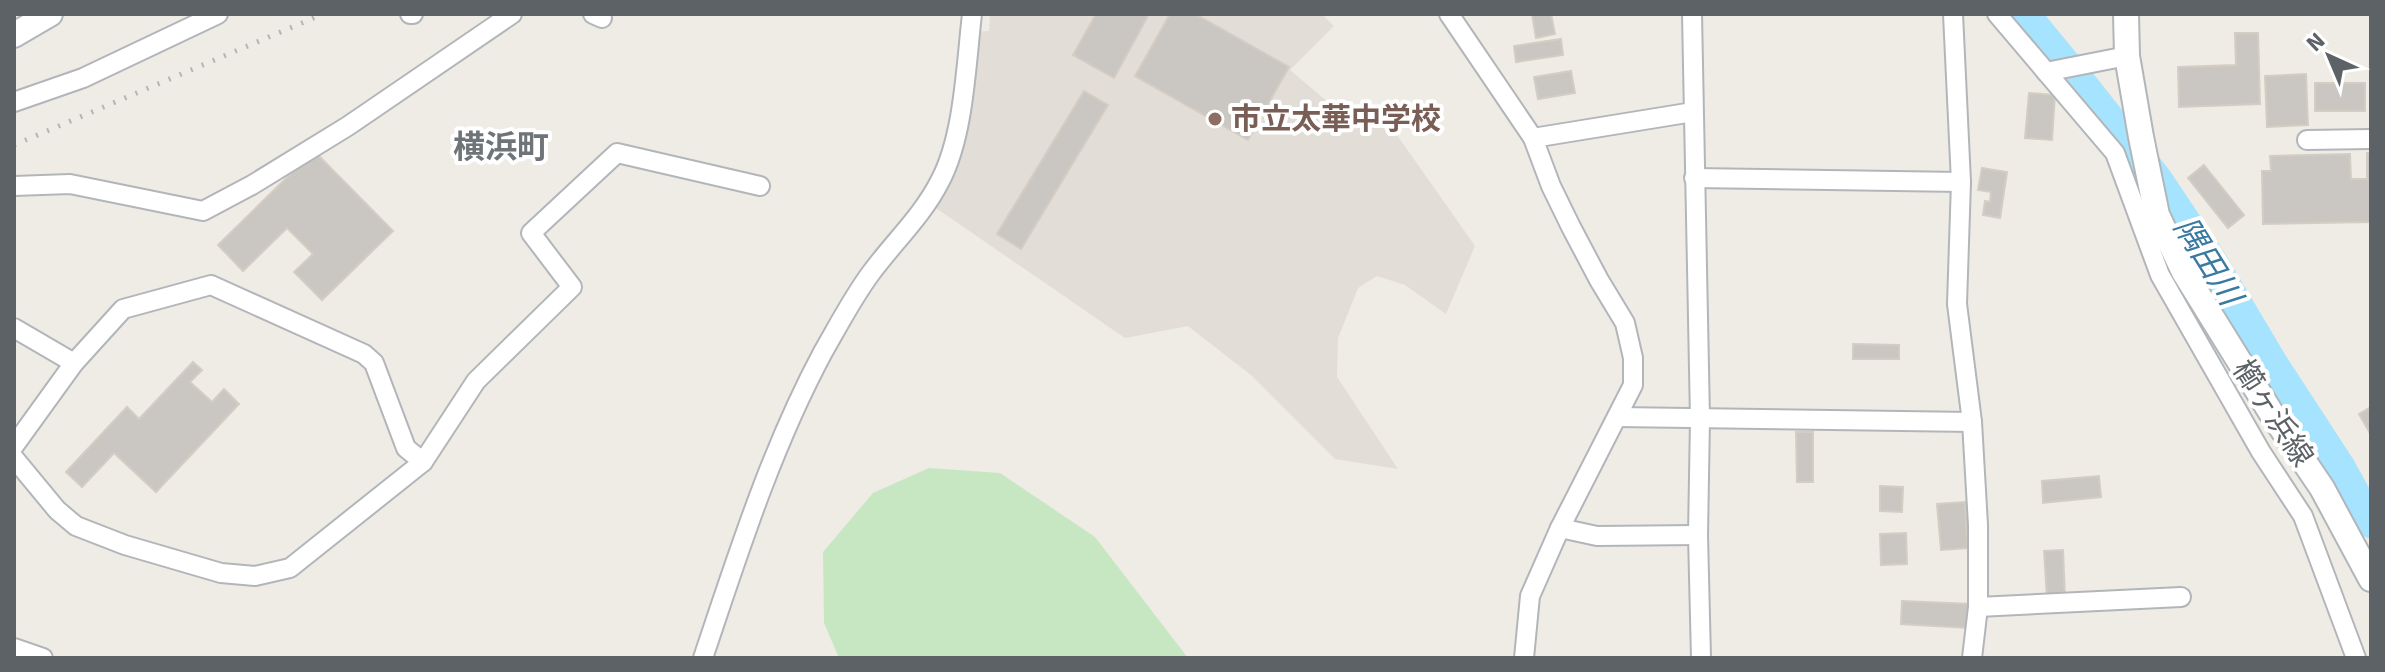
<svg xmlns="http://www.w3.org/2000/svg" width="2385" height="672" font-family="Signika,'Noto Sans JP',sans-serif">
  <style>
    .education { fill: #e2ddd6 }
    .green { fill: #c6e7c1 }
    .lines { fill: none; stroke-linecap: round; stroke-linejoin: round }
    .river { stroke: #a5e3ff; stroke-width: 30 }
    .building { fill: #cac7c2; stroke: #d4cdc3; stroke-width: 2 }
    .street-casing { stroke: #b2b6ba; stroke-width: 22 }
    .secondary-casing { stroke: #b1b6ba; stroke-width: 28 }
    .street { stroke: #fff; stroke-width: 18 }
    .secondary { stroke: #fff; stroke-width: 24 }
    .rail { stroke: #b4b5b6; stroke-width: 5; stroke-dasharray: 2 10; stroke-linecap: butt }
    .education-dot { fill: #8d6e63; stroke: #fff; stroke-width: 3 }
    .labels { text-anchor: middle; stroke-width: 8; stroke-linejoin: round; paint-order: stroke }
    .education-label { font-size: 30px; font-weight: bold; fill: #785e54; stroke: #fff; text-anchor: start }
    .street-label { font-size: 30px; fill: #5d6266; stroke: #fff }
    .neighbourhood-label { font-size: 32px; font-weight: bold; fill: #6e7478; stroke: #fff }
    .water-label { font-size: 32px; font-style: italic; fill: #3a7aa2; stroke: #fff }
  </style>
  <rect width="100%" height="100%" fill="#efece5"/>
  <!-- education -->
  <path class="education" d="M990,14h332l12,12 -44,44 38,32 57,16 90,128 -29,68 -41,-29 -28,-9 -19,12 -20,50 -1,39 61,92 -63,-10 -84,-84 -63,-49 -63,12 -192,-132 39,-98 4,-76 13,-1z"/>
  <!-- green -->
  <path class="green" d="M929,468l71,5 95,64 93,121h-349l-15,-35 -1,-71 50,-59z"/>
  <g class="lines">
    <!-- river -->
    <path class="river" d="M2025,14l63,77 70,89 54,81 60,101 69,106 30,55"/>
  </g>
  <!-- building -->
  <g class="building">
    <path d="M1096,14h53l-35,64 -41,-23z"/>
    <path d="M1170,14h25l94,53 -41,73 -113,-64z"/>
    <path d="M1532,14h19l4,20 -19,4z"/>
    <path d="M2235,33h23l2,71 -81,3 -1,-40 58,-2z"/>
    <path d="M1561,39l2,16 -47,7 -2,-16z"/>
    <path d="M1571,71l4,22 -37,6 -4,-22z"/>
    <path d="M2306,74l2,51 -41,2 -2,-51z"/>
    <rect x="2315" y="83" width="50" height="28"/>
    <path d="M1084,91l24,14 -87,144 -24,-15z"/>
    <path d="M2029,93l26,2 -3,45 -27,-2z"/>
    <path d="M314,151l79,80 -71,69 -28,-28 19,-18 -26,-26 -44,43 -25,-26z"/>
    <path d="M2367,153h4v69l-108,2 -1,-53h9l-1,-15 80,-2 1,25h16z"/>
    <path d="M2204,165l40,50 -16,13 -40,-50z"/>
    <path d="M1982,168l25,4 -7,46 -17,-3 2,-14 5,1 1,-10 -13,-2z"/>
    <path d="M1853,344l46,1v14h-46z"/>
    <path d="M193,362l9,8 -12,12 22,20 12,-13 15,15 -83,88 -42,-39 -32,34 -16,-15 61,-65 12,12z"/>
    <path d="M2371,407v28l-12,-21z"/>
    <path d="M1796,432h17v50h-16z"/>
    <path d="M2099,476l2,21 -58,6 -1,-22z"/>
    <path d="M1880,486l23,1 -1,25 -22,-1z"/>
    <path d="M1965,502l3,46 -27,2 -4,-46z"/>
    <path d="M1906,533l1,31 -26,1 -1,-31z"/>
    <path d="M2063,550l2,48 -18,1 -3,-48z"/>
    <path d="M1902,601l69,3 -2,24 -68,-4z"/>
  </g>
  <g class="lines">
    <!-- street casing -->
    <g class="street-casing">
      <g id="street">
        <path d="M410,14h3"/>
        <path d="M593,14l9,4"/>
        <path d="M1449,14l84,124 18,48 20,41 28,53 26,43 8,35v27l-73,143 -30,68 -6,62"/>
        <path d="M1692,14l8,405 -2,116 3,123"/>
        <path d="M1953,14l8,168 -4,122 15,118 6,103v82l-6,51"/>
        <path d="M1997,14l118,139 45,122 101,177 42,64 53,142"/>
        <path d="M2046,72l81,-16"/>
        <path d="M14,102l69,-24 135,-64"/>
        <path d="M1533,138l160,-26"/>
        <path d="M2307,140l64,-1"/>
        <path d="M1694,178l267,4"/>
        <path d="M14,186l56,-2 133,27 49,-26 96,-59 164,-112"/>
        <path d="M14,328l60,35"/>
        <path d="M1617,417l355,5"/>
        <path d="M14,446l60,-83 49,-54 88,-24 153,69 10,9 32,85 17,14 -133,106 -35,8 -34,-3 -96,-28 -49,-19 -19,-16 -43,-52"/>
        <path d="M423,462l53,-81 96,-94 -41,-54 86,-80 143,33"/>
        <path d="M1560,528l37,8 101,-1"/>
        <path d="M1978,607l203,-10"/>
        <path d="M14,648l29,10"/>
        <path d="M703,658c35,-104 68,-209 120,-306 15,-26 30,-55 48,-79 22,-30 52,-58 69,-92 24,-45 26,-116 32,-167"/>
      </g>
    </g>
    <!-- secondary casing -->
    <g class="secondary-casing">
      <g id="secondary">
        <path d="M2126,14l1,42 14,81 16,78 27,57 86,139 52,77 49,91"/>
        <path d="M14,35l36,-21"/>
      </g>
    </g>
    <!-- street -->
    <use href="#street" class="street"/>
    <!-- secondary -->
    <use href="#secondary" class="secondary"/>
    <!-- rail -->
    <path class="rail" d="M14,145l309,-131"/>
  </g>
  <!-- markers -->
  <circle class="education-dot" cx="1215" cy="119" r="8"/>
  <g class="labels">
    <!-- education labels -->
    <g class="education-label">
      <text x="1231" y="129">市立太華中学校</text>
    </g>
    <!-- street labels -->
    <g class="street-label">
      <text transform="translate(2273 413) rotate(57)" y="10">櫛ヶ浜線</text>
    </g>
    <!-- neighbourhood labels -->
    <g class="neighbourhood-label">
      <text x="501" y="158">横浜町</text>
    </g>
    <!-- water labels -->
    <g class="water-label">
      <text transform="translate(2208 261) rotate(58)" y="11">隅田川</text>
    </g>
  </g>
  <!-- border -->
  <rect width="2385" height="672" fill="none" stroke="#5d6266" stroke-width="32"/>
  <!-- north arrow -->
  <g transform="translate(2329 56) rotate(316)" stroke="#ffffff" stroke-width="6" paint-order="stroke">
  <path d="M0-6L14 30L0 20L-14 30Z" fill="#5d6266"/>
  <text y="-12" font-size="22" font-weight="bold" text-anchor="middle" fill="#5d6266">N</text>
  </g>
</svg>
